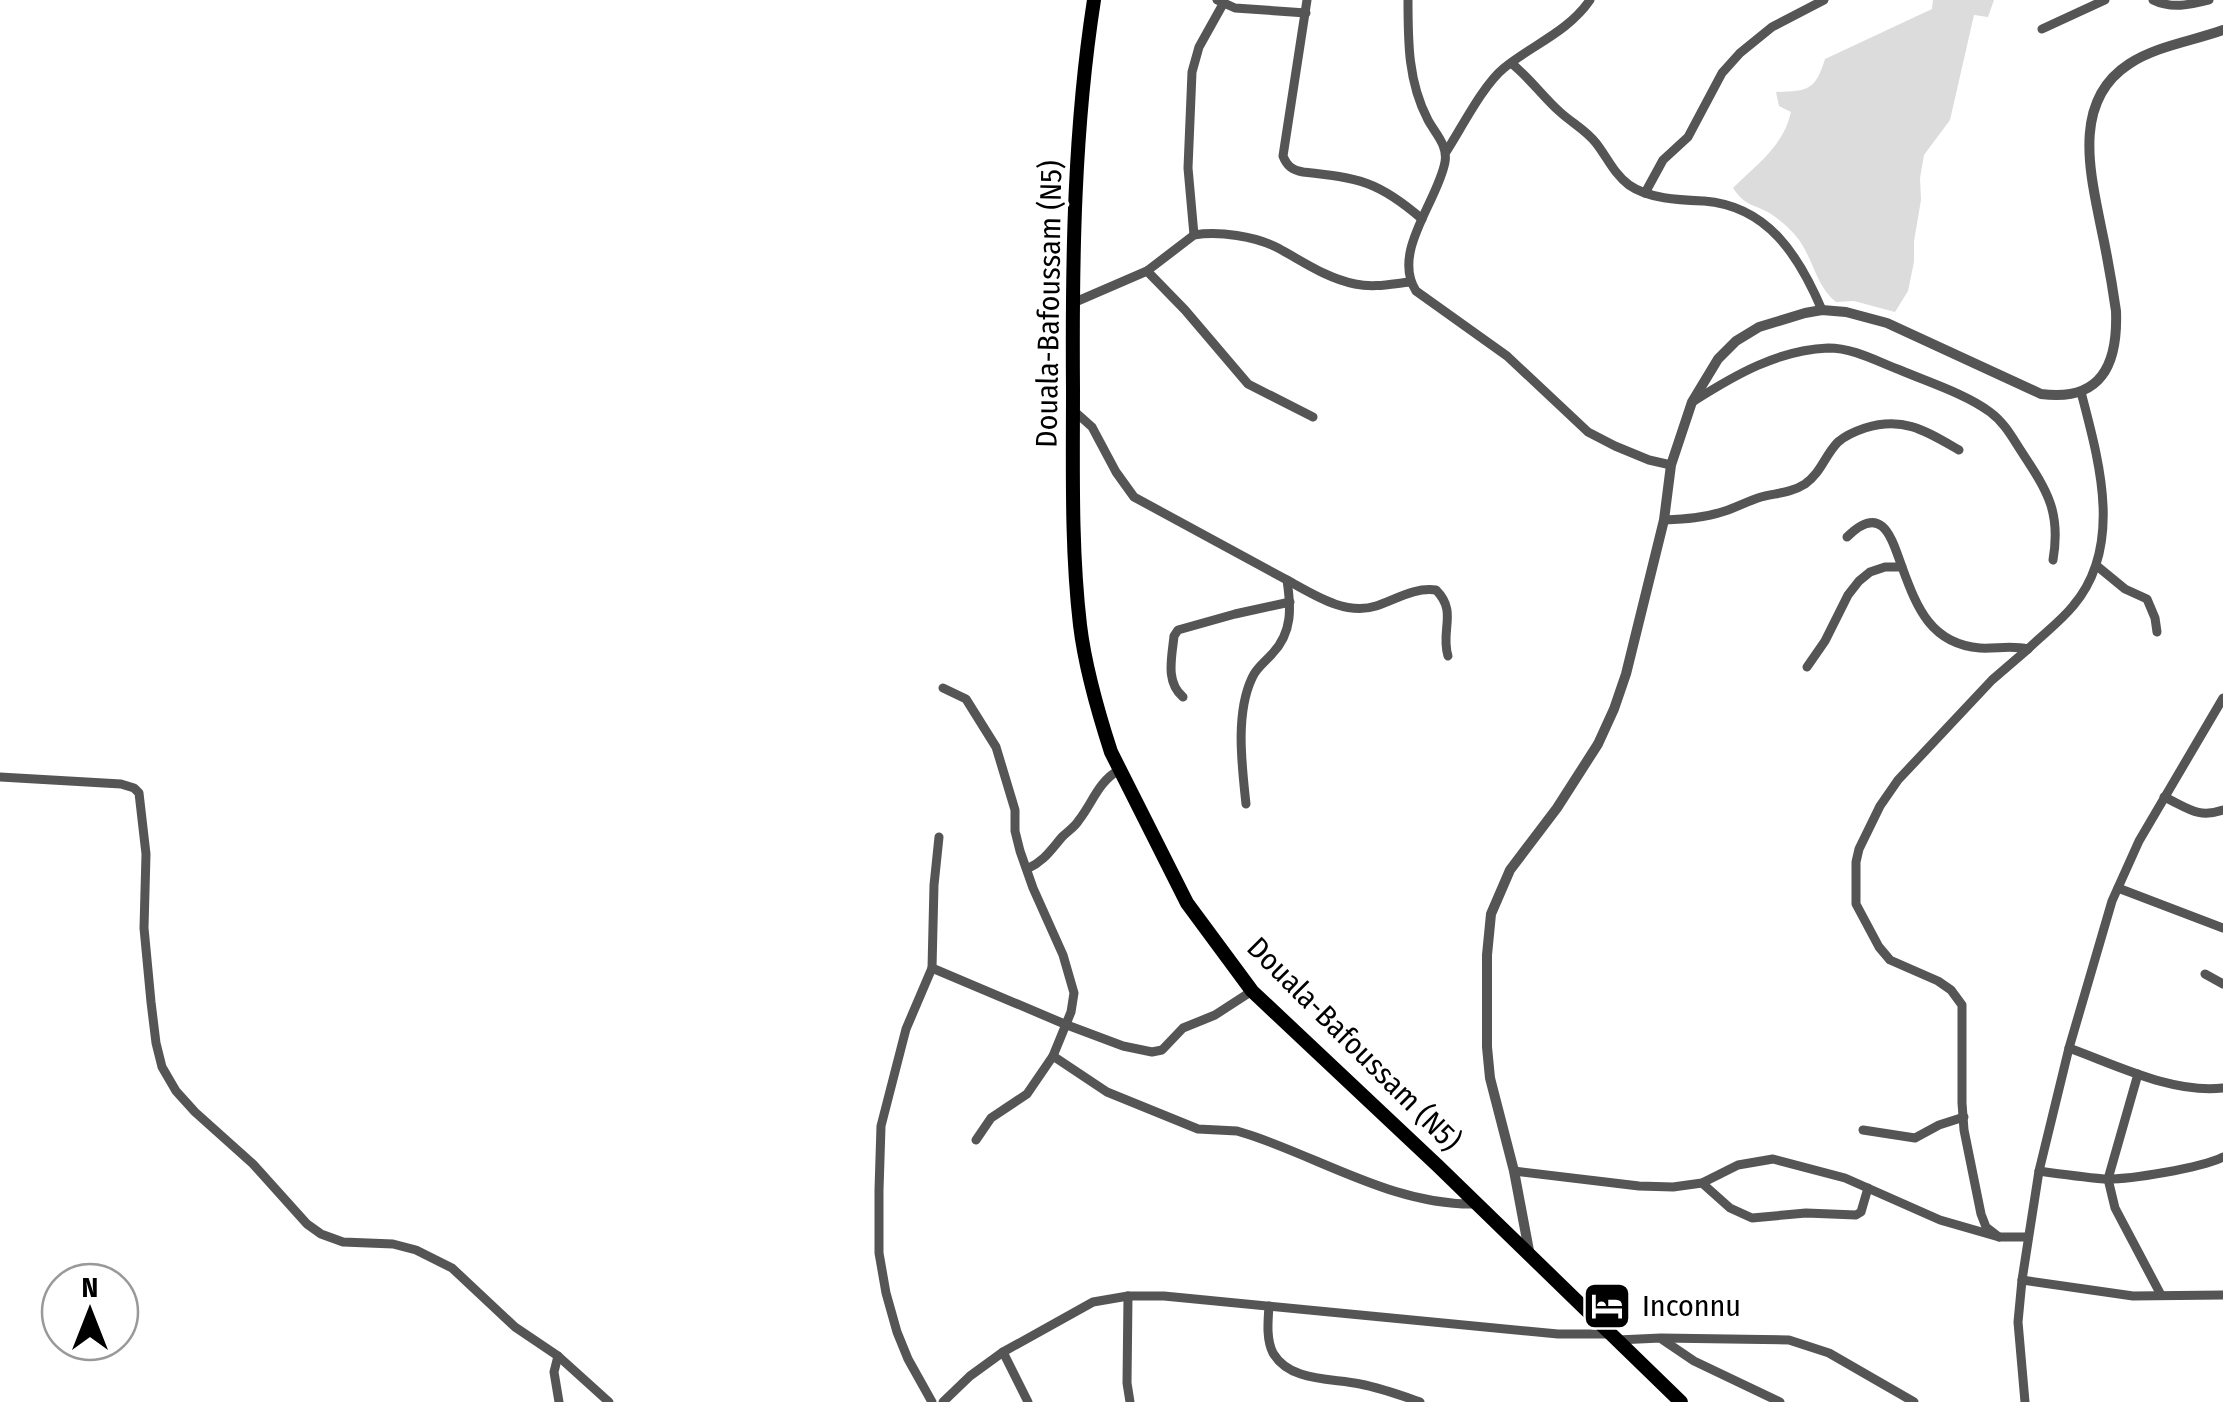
<svg xmlns="http://www.w3.org/2000/svg" width="2223" height="1402" font-family="'Fira Sans Condensed',sans-serif">
  <style>
    .green { fill: #dcdcdc }
    .lines { fill: none; stroke-linecap: round; stroke-linejoin: round }
    .minor { stroke: #555; stroke-width: 9 }
    .tertiary { stroke: #555; stroke-width: 10 }
    .trunk { stroke: #000; stroke-width: 14 }
    .labels { text-anchor: middle; stroke-width: 8; stroke-linejoin: round; paint-order: stroke }
    .street-label { font-size: 30px; fill: #000; stroke: #fff }
    .poi-label { font-size: 30px; fill: #000; stroke: #fff; text-anchor: start }
  </style>
  <rect width="100%" height="100%" fill="#fff"/>
  <!-- green -->
  <path class="green" d="M1933,0h61l-6,17 -14,-2 -24,105 -26,35 -4,23 1,22 -7,41v21l-6,29 -13,21 -41,-11 -18,1c-21,-16 -23,-47 -41,-67 -7,-8 -15,-15 -24,-21 -18,-11 -24,-6 -38,-26 24,-24 50,-41 58,-76l-12,-6 -3,-14c32,-1 39,-1 49,-33l107,-50z"/>
  <g class="lines">
    <!-- minor -->
    <g class="minor">
      <path d="M1217,0l18,8 71,5"/>
      <path d="M1307,0l-24,156c4,10 9,14 20,16 56,6 75,9 119,47"/>
      <path d="M1408,0c0,42 0,82 20,120 7,13 20,25 17,42 -7,39 -54,90 -29,129l91,65 81,76 27,14 34,14 22,5"/>
      <path d="M2153,0c18,9 37,5 56,0"/>
      <path d="M2042,29l63,-29"/>
      <path d="M1511,63c19,15 32,34 49,49 12,11 26,18 36,31 11,14 18,31 33,42 20,14 50,15 75,16 64,5 95,55 118,109"/>
      <path d="M1446,152c15,-23 37,-67 58,-84 28,-23 64,-36 86,-68"/>
      <path d="M1645,193l18,-33 25,-23 34,-64 18,-20 32,-26 52,-27"/>
      <path d="M1194,235l-6,-67 4,-96 7,-25 24,-43"/>
      <path d="M1147,271l38,39 63,74 65,33"/>
      <path d="M1073,303l74,-32 47,-36c25,-4 61,1 84,13 26,14 48,30 77,36 19,4 36,0 55,-2"/>
      <path d="M1694,401c41,-26 84,-51 134,-53 26,0 48,13 72,22 28,12 66,24 90,42 15,11 23,27 33,42 25,38 38,59 30,106"/>
      <path d="M1073,410l19,17 24,45 18,25 153,83c4,27 6,52 -15,74 -7,8 -16,14 -20,24 -17,36 -10,88 -6,126"/>
      <path d="M1664,520c21,-1 40,-2 61,-9 12,-4 23,-10 36,-14 15,-4 30,-4 44,-13 16,-11 20,-29 33,-42 8,-7 18,-11 27,-14 39,-12 61,3 94,22"/>
      <path d="M1847,537c36,-36 45,3 55,30"/>
      <path d="M2097,566l28,23 22,10 8,19 2,14"/>
      <path d="M1287,580c26,14 58,36 89,26 19,-6 38,-19 60,-16 22,22 4,40 12,66"/>
      <path d="M1807,667l18,-26 23,-46 11,-14 11,-9 15,-5h17c15,41 29,77 78,81 16,1 31,-3 48,1 14,-14 32,-27 45,-43 51,-60 26,-145 8,-214"/>
      <path d="M943,688l23,11 30,48 19,63v21l5,20 13,37 30,67 11,38 -3,19 -18,44 -26,38 -36,24 -15,22"/>
      <path d="M1183,697c-18,-15 -11,-40 -9,-61l4,-6 57,-16 55,-12"/>
      <path d="M0,777l121,7 13,4 5,5 7,61 -2,74 7,74 5,41 6,24 14,24 19,21 58,52 54,60 14,10 22,8 50,2 23,6 36,18 63,59 43,29 51,46"/>
      <path d="M2164,797c23,10 33,22 59,13"/>
      <path d="M1027,869c17,-8 23,-18 35,-32 6,-6 13,-10 17,-17 14,-18 19,-38 40,-50"/>
      <path d="M2118,888l105,40"/>
      <path d="M932,968l135,57 56,21 29,6 10,-2 21,-22 32,-13 37,-24"/>
      <path d="M2205,974l18,10"/>
      <path d="M2069,1048c47,17 104,46 154,40"/>
      <path d="M1053,1056l54,36 91,37 39,2 13,4c73,24 146,71 226,69"/>
      <path d="M2138,1074l-30,105 7,29 46,87"/>
      <path d="M1863,1130l52,8 24,-13 25,-8"/>
      <path d="M1514,1171l125,15 34,1 29,-4 36,-18 35,-6 72,19 95,42 59,17h28"/>
      <path d="M2039,1171c21,3 43,6 65,8 24,1 97,-11 119,-22"/>
      <path d="M1702,1183l28,25 22,10 54,-5 50,2 5,-3 7,-24"/>
      <path d="M1999,1237l-13,-10 -5,-13 -17,-84 -2,-27v-98l-11,-15 -13,-9 -48,-21 -11,-13 -23,-43v-42l3,-13 21,-43 18,-26 94,-100 36,-31"/>
      <path d="M2022,1280l111,16 90,-1"/>
      <path d="M1128,1296l-1,87 3,19"/>
      <path d="M1269,1306c-1,15 -3,33 4,47 17,29 58,25 87,31 21,4 40,11 60,18"/>
      <path d="M1617,1340l44,-2 128,2 40,13 85,49"/>
      <path d="M1663,1340l31,21 86,41"/>
      <path d="M1003,1352l25,50"/>
      <path d="M558,1356l-4,16 5,30"/>
      <path d="M932,1402l-24,-43 -11,-27 -11,-39 -7,-40v-63l2,-64 25,-97 26,-61 2,-83 5,-48"/>
      <path d="M943,1402l27,-26 33,-24 90,-50 35,-6h36l394,38h53"/>
      <path d="M2025,1402l-7,-80 4,-42 17,-109 30,-123 43,-147 27,-60 84,-143"/>
    </g>
    <!-- tertiary -->
    <path class="tertiary" d="M1530,1256l-16,-85 -24,-93 -3,-31v-92l4,-41 19,-44 47,-62 41,-64 16,-35 12,-35 38,-154 7,-55 21,-63 26,-43 18,-18 23,-14 46,-14 17,-3 24,2 41,11 154,71c60,8 77,-29 75,-83 -4,-28 -9,-56 -15,-84 -11,-55 -29,-126 28,-163 27,-18 64,-23 94,-34"/>
    <!-- trunk -->
    <path class="trunk" d="M1094,0c-20,128 -22,259 -21,389 0,78 -2,159 7,236 5,42 18,87 31,127l76,151 65,88 186,175 243,236"/>
  </g>
  <!-- icons -->
  <defs>
    <g id="hotel-square" transform="scale(2.5)"><rect x="-9" y="-9" width="18" height="18" rx="4" fill="#000" stroke="#fff"/><path d="M-6-4.5h1.5V1H6V5H4.5V3h-9V5H-6ZM-4 0a1.8 1.8 0 1 1 3.6 0ZM.5 0V-2.5h3Q6-2.5 6 0Z" fill="#fff"/></g>
  </defs>
  <g fill-rule="evenodd">
    <use href="#hotel-square" x="1607" y="1306"/>
  </g>
  <g class="labels">
    <!-- street labels -->
    <g class="street-label">
      <text transform="translate(1049 304) rotate(-89)" y="10">Douala-Bafoussam (N5)</text>
      <text transform="translate(1354 1044) rotate(45)" y="10">Douala-Bafoussam (N5)</text>
    </g>
    <!-- poi labels -->
    <g class="poi-label">
      <text x="1642" y="1316">Inconnu</text>
    </g>
  </g>
  <!-- north arrow -->
  <g transform="translate(90 1312)"><circle r="48" fill="#ffffff" stroke="#999999" stroke-width="2.5"/>
  <path d="M0-8L18 38L0 25L-18 38Z" fill="#000000"/>
  <text y="-15" font-size="28" font-weight="bold" text-anchor="middle" fill="#000000">N</text>
  </g>
</svg>
